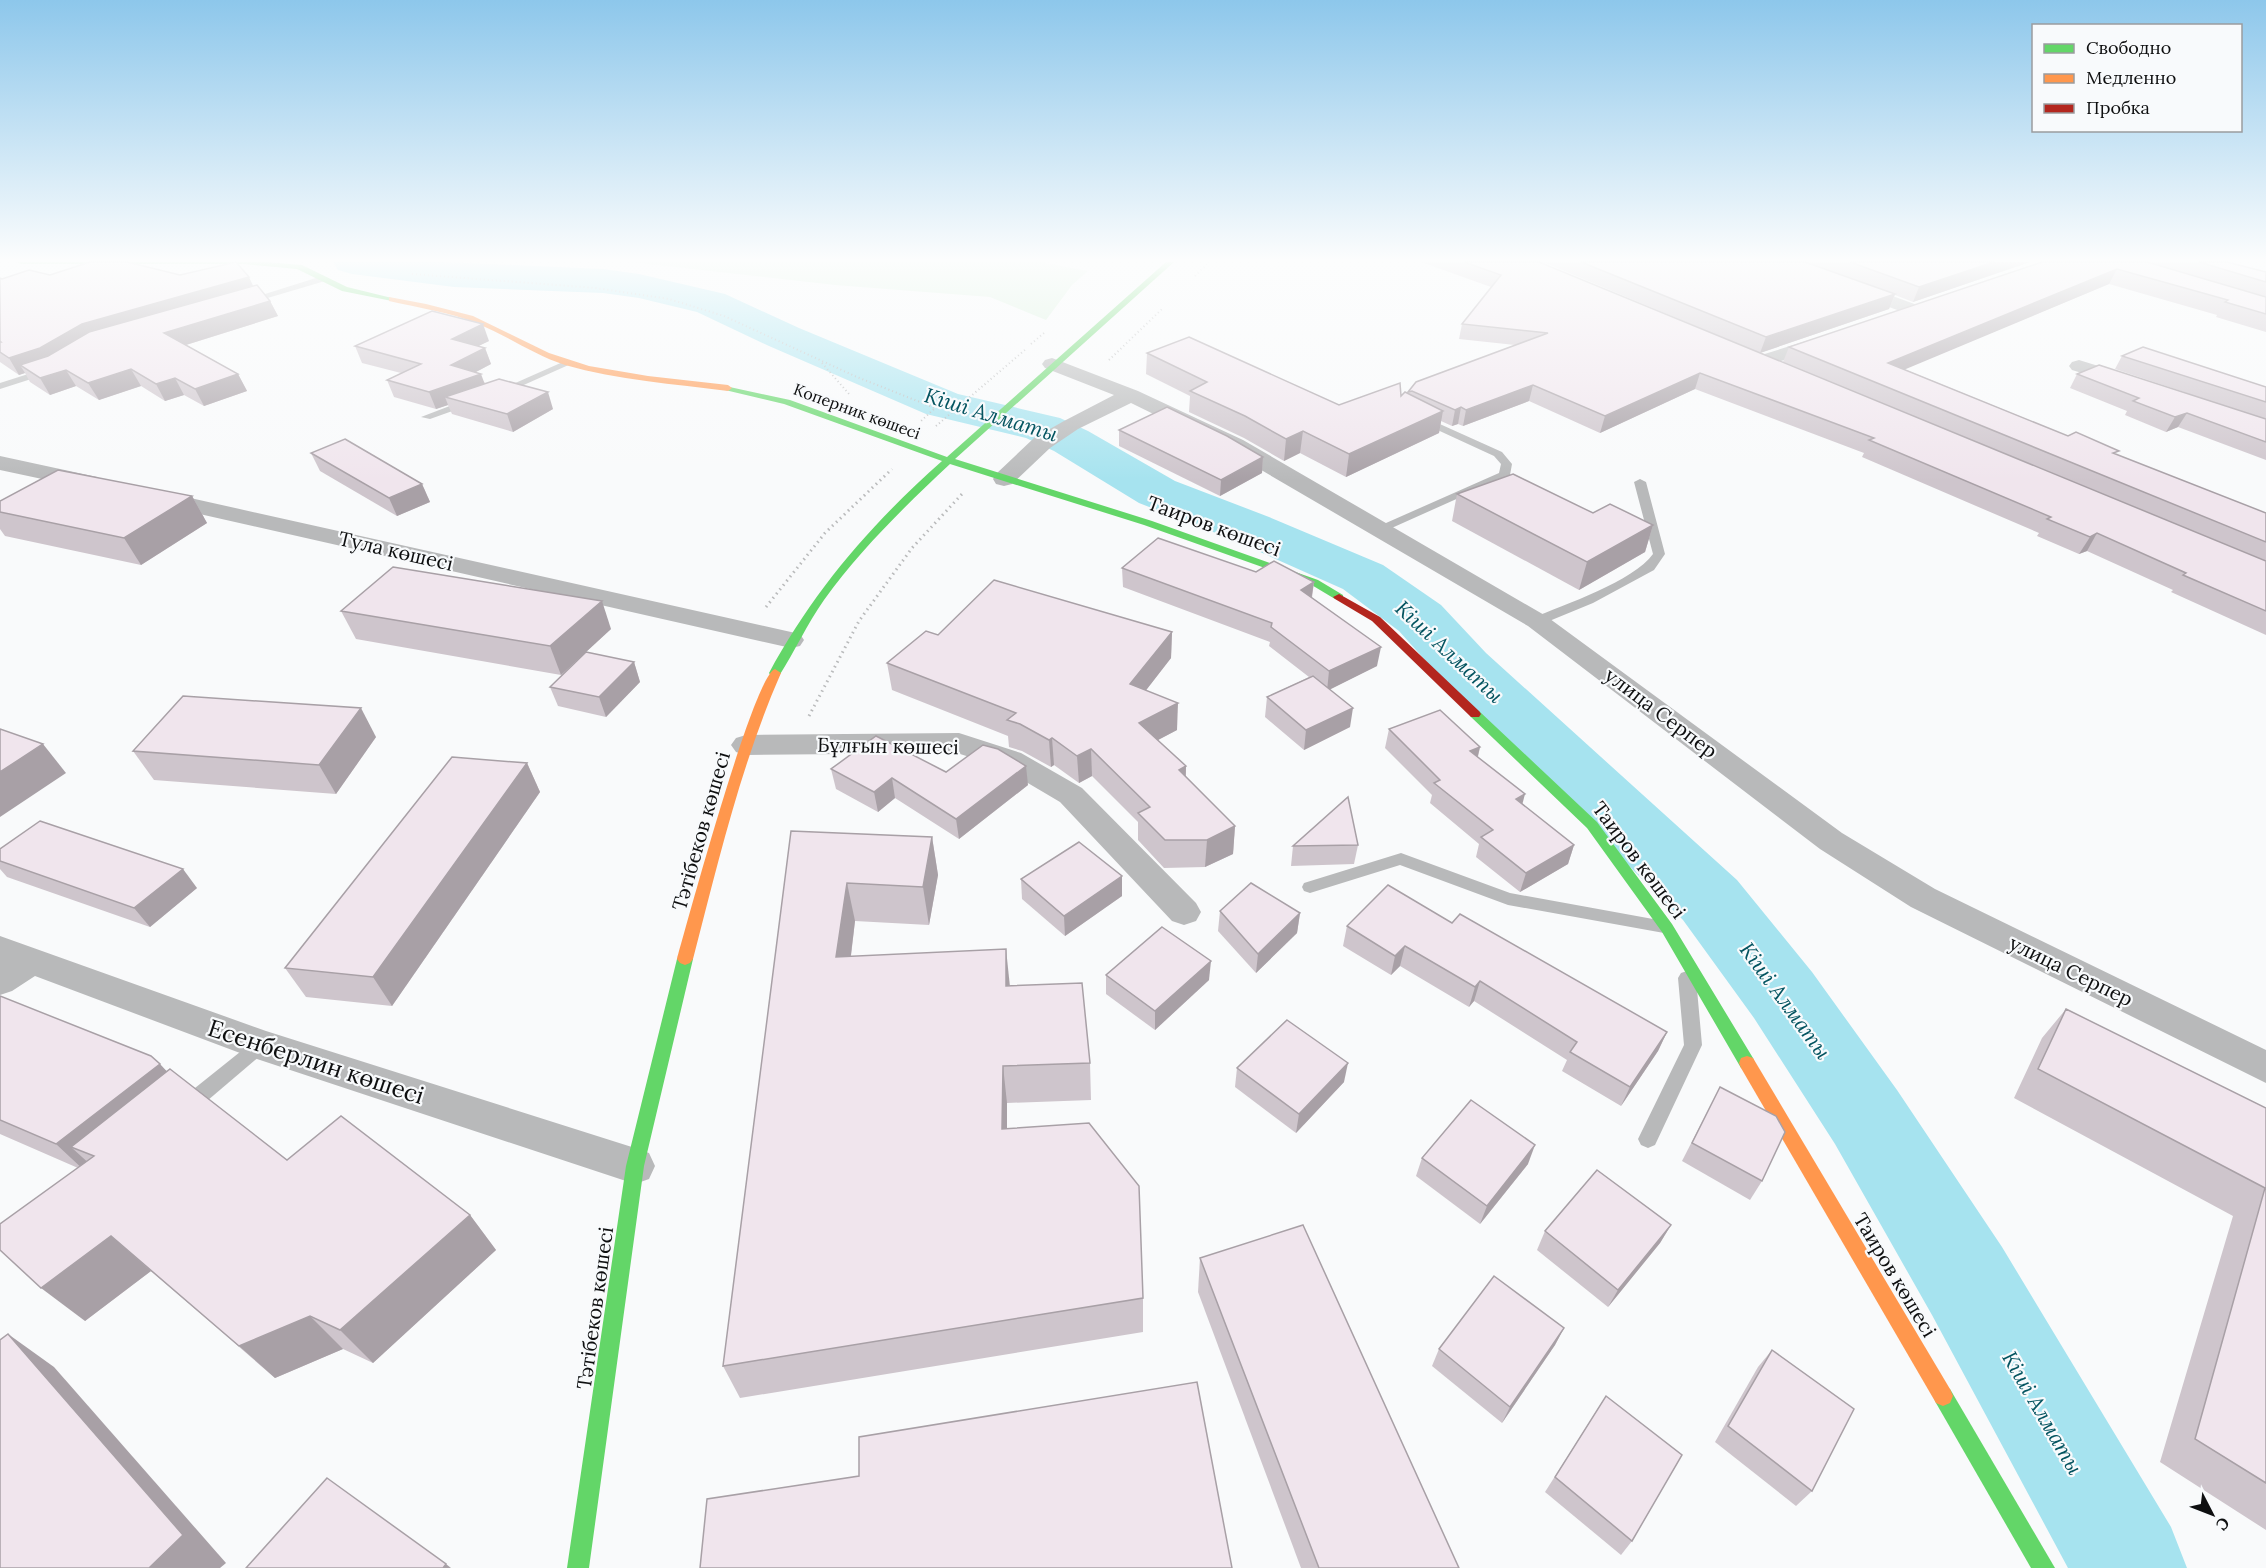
<svg xmlns="http://www.w3.org/2000/svg" width="2266" height="1568" font-family="Lora,serif">
  <style>
    .green { fill: #d4efd8 }
    .lines { fill: none; stroke-linecap: round; stroke-linejoin: round }
    .river { fill: #a6e3ef; fill-rule: evenodd }
    .path-far1 { stroke: #b9babb; stroke-width: 2; stroke-dasharray: 1 3; stroke-linecap: butt }
    .path { stroke: #b9babb; stroke-width: 3; stroke-dasharray: 1.5 4; stroke-linecap: butt }
    .lane { fill: #b8b9ba; fill-rule: evenodd }
    .street { fill: #b8b9ba; fill-rule: evenodd }
    .fast { fill: #63d668; fill-rule: evenodd }
    .slow { fill: #ff974d; fill-rule: evenodd }
    .jam { fill: #b3261e; fill-rule: evenodd }
    .wall { fill: #cec5cc }
    .shaded-wall { fill: #a8a0a6 }
    .building { fill: #f0e5ed; stroke: #a8a0a6; stroke-width: 1.5 }
    .labels { text-anchor: middle; stroke-width: 4.5; stroke-linejoin: round; paint-order: stroke }
    .far-street-label { font-size: 16px; fill: #0e0f10; stroke: #f8fafc }
    .street-label { font-size: 20px; fill: #0e0f10; stroke: #f8fafc }
    .water-label { font-size: 21px; font-style: italic; fill: #045460; stroke: #f8fafc }
    .near-street-label { font-size: 24px; fill: #0e0f10; stroke: #f8fafc }
  </style>
  <rect width="100%" height="100%" fill="#f9fafb"/>
  <!-- green -->
  <path class="green" d="M631,262h409l48,9 -16,14 -26,35 -56,-23 -155,-12z"/>
  <g class="lines">
    <!-- river -->
    <path class="river" d="M333,262h110l160,7 36,5 86,20 74,34 159,66 102,24 28,13 87,50 94,36 114,48 58,40 45,48 251,227 75,92 85,118 105,157 169,280 16,41h-119l-136,-253 -97,-171 -81,-126 -71,-98 -241,-241 -43,-48 -56,-42 -112,-50 -92,-36 -85,-52 -28,-13 -100,-24 -157,-68 -72,-34 -58,-14 -36,-5 -149,-6 -102,-13 -14,-4z"/>
    <!-- path-far1 -->
    <g class="path-far1">
      <path d="M412,274l184,14 73,11 55,17 133,61 78,31 -14,13"/>
      <path d="M1195,276l14,-14"/>
      <path d="M1031,344l13,-11"/>
      <path d="M1109,360l53,-51"/>
      <path d="M822,363l27,31"/>
      <path d="M936,426l90,-77"/>
    </g>
    <!-- path -->
    <g class="path">
      <path d="M766,607l59,-74 67,-64"/>
      <path d="M809,716l50,-95 53,-73 50,-54"/>
    </g>
    <!-- lane -->
    <g class="lane">
      <path d="M322,276l4,3 -1,2 -78,23 -4,-3z"/>
      <path d="M565,361l8,2 -67,30 -9,-2z"/>
      <path d="M47,368l3,1v4l-50,16v-6z"/>
      <path d="M468,399l4,1v4l-42,15 -9,-2z"/>
      <path d="M1422,416l80,36 10,12 -2,11 -125,56h-8v-4l122,-54 2,-9 -7,-8 -76,-35v-4z"/>
      <path d="M1640,479l6,3 19,72 -11,16 -61,33 -51,21h-10l-1,-3 1,-3c32,-13 102,-37 121,-64l-19,-72z"/>
      <path d="M1401,853l109,40 154,28 6,1 2,5 -2,5 -6,1 -156,-28 -108,-40 -90,28 -6,-2 -2,-4 2,-4z"/>
      <path d="M1687,971l6,2 3,5 6,67 -47,100 -7,3 -7,-3 -3,-6 46,-94 -6,-67 3,-5z"/>
      <path d="M261,1037l6,3 3,5 -3,5 -73,62 -7,2 -7,-2 -3,-6 3,-6 75,-60z"/>
    </g>
    <!-- street -->
    <g class="street">
      <path d="M1776,262h23l121,44 3,4 -3,4h-12l-130,-48z"/>
      <path d="M1825,335l7,2 2,4 -2,4 -70,22 -7,-2 -3,-4 3,-4z"/>
      <path d="M1052,358l86,33 105,49 303,176 296,217 93,56 331,161v33l-355,-176 -91,-58 -292,-223 -301,-176 -96,-47 -53,26 -28,19 -38,36 -8,2 -8,-2 -3,-5 3,-5 38,-36 30,-17 50,-26 -69,-27 -3,-4 3,-4z"/>
      <path d="M2079,360l55,17 3,4 -3,4 -7,2 -55,-17 -3,-4 3,-4z"/>
      <path d="M0,456l97,21 3,5 -3,5 -8,2 -89,-19z"/>
      <path d="M159,491l632,141 9,2 4,6 -4,6 -9,2 -640,-145 -3,-5 3,-5z"/>
      <path d="M959,733l62,20 61,35 114,115 5,9 -5,9 -12,4 -12,-4 -112,-119 -59,-35 -44,-14 -211,2 -10,-3 -5,-7 5,-7 10,-3z"/>
      <path d="M0,936l266,95 369,117 14,5 6,13 -6,13 -14,5 -387,-128 -213,-80 -23,15 -12,4z"/>
    </g>
    <!-- fast -->
    <g class="fast">
      <path d="M17,262h250l35,3 45,22 49,12 -4,2 -50,-10 -45,-22 -53,-5h-223z"/>
      <path d="M1166,262h8l-219,197 197,62 166,59 25,15v4h-8l-25,-15 -166,-59 -194,-61c-45,42 -90,86 -126,136 -17,24 -29,51 -45,76h-8l-2,-3c45,-83 102,-149 173,-212l-158,-57 -59,-14v-4l65,14 157,57z"/>
      <path d="M1475,710l4,1 118,111 75,102 81,134 2,5 -2,5 -6,2 -6,-2 -79,-136 -75,-104 -116,-111 -2,-3 2,-3z"/>
      <path d="M685,953l5,2 3,4 -49,207 -55,402h-22l59,-402 51,-207 3,-4z"/>
      <path d="M1943,1386l7,3 105,179h-24l-95,-165 -3,-7 3,-7z"/>
    </g>
    <!-- slow -->
    <g class="slow">
      <path d="M389,297l37,7 47,12 76,37 40,13 59,10 80,9 4,3 -4,3c-54,-7 -110,-11 -163,-26 -31,-10 -57,-29 -87,-41 -28,-12 -59,-16 -89,-23z"/>
      <path d="M775,669l6,4c-40,91 -63,190 -88,286l-3,4 -5,2 -5,-2 -3,-4c10,-35 77,-284 98,-290z"/>
      <path d="M1747,1056l6,2 197,331 3,7 -3,7 -7,3 -7,-3 -195,-335 -2,-5 2,-5z"/>
    </g>
    <!-- jam -->
    <path class="jam" d="M1339,594l41,23 99,94 2,3 -2,3h-8l-99,-96 -37,-22 -2,-2z"/>
  </g>
  <!-- wall -->
  <g class="wall">
    <path d="M1421,262h118l244,100 6,-15 253,-85h185l39,10v60l-50,-15 1,-2 -108,-31 -205,85 164,67 198,77v122l-95,-43 2,-2 -86,-39 -8,3 -42,-18 2,-3 -177,-76 2,-4 -169,-64 -95,44 -71,-32 -66,25 -5,-2 -6,2 -11,-5 -2,12 -93,44 -46,-24 -16,8 -40,-23 -55,-26 1,-16 -44,-22 1,-21 192,52 62,-9 7,-3v-1l107,-47 -56,-6 3,-15 29,-37z"/>
    <path d="M1543,262h487l-117,40 -18,-7 -6,14 -129,44z"/>
    <path d="M50,275h130l73,11 17,15 8,15 -92,29 52,29 9,17 -43,15 -20,-11 -19,6 -24,-15 -42,14 -23,-14 -26,9 -20,-13 -5,-9 -6,2 -19,-13v-84l2,1z"/>
    <path d="M489,341l-11,5 7,2 6,16 -15,8 9,11 68,26 -40,23 -61,-18 -4,-9 -12,4 -42,-12 -7,-17 14,-7 -39,-10 -7,-17z"/>
    <path d="M2122,356l144,31v73l-88,-33 -12,5 -41,-17 2,-4 -57,-23 7,-14 110,19 -72,-24z"/>
    <path d="M1119,430l144,27 -1,16 -42,23 -101,-50z"/>
    <path d="M311,453l111,31 8,18 -33,14 -77,-45z"/>
    <path d="M1457,494l136,19 60,12 -8,27 -66,38 -127,-69z"/>
    <path d="M192,496l15,27 -66,42 -136,-29 -5,-7v-28z"/>
    <path d="M1122,568l134,4 58,10 -2,16 65,68 -47,23 20,38 -46,23 -39,-33 2,-20 42,-20 -40,-31 1,-4 -147,-55z"/>
    <path d="M341,611l270,18 -50,46 -205,-36z"/>
    <path d="M1172,632l-1,26 -25,32 31,40 -19,10 28,26v10l49,50 -2,28 -28,13 -41,1 -26,-28v-18l-46,-46 -13,7 -25,-18 -3,2 -29,-16 -13,-4 -1,-11 -116,-46 -5,-27 51,-28z"/>
    <path d="M634,662l6,20 -34,35 -48,-11 -8,-19z"/>
    <path d="M1389,729l91,18 -2,10 44,47 52,41 -6,19 -48,28 -44,-35 3,-13 -49,-41 2,-8 -47,-47z"/>
    <path d="M376,737l-40,57 -182,-14 -21,-29z"/>
    <path d="M527,763l13,29 -148,214 -86,-9 -21,-29z"/>
    <path d="M831,769l115,3 82,13 -69,54 -64,-41 -17,14 -42,-23z"/>
    <path d="M791,831l141,6 6,38 -9,50 -74,-4 -4,35 159,30 80,77 1,37 -84,3v26l136,169v34l-403,66 -17,-32z"/>
    <path d="M1358,845l-4,19 -63,2 2,-20z"/>
    <path d="M0,849l197,39 -47,39 -143,-50 -7,-8z"/>
    <path d="M1122,876v20l-57,40 -43,-37 -1,-20z"/>
    <path d="M1220,911l80,2 -3,20 -41,40 -38,-42z"/>
    <path d="M1452,923l215,109 -9,19 -37,55 -59,-35 5,-11 -93,-59 -5,6 -69,-41 -9,9 -48,-29 4,-20z"/>
    <path d="M1106,975l103,5 -54,50 -49,-36z"/>
    <path d="M0,996l167,75 120,89 183,55 26,35 -123,113 -30,-14 -68,29 -124,-107 -66,50 -7,-153 -78,-34z"/>
    <path d="M2066,1009l200,99v422l-106,-68 73,-246 -219,-118 28,-60z"/>
    <path d="M1237,1068l107,14 -48,51 -61,-46z"/>
    <path d="M1720,1087l42,94 -12,19 -68,-39z"/>
    <path d="M1422,1158l106,6 -48,60 -64,-48z"/>
    <path d="M1671,1225l-11,18 -52,64 -71,-57 8,-19z"/>
    <path d="M1200,1258l259,310h-158l-103,-276z"/>
    <path d="M1564,1328l-9,17 -53,78 -70,-57 7,-17z"/>
    <path d="M1772,1350l40,141 -16,15 -81,-64 43,-75z"/>
    <path d="M1606,1396l26,145 -11,14 -76,-63z"/>
  </g>
  <!-- shaded-wall -->
  <g class="shaded-wall">
    <path d="M1994,262h36l-117,40 6,-15z"/>
    <path d="M2117,269l-8,15 -227,95 6,-16z"/>
    <path d="M249,277l7,15 -206,73h-30l5,8 -6,2 -10,-17 73,-34z"/>
    <path d="M1895,294l-6,15 -129,44 6,-16z"/>
    <path d="M270,301l8,15 -105,33 -9,-16z"/>
    <path d="M483,324l6,17 -31,15 -6,-17z"/>
    <path d="M485,348l6,16 -34,18 -6,-17z"/>
    <path d="M131,369l10,17 -42,14 -11,-17z"/>
    <path d="M66,370l10,16 -26,9 -10,-17z"/>
    <path d="M1700,373l-5,16 -95,44 5,-17z"/>
    <path d="M238,374l9,17 -43,15 -9,-17z"/>
    <path d="M481,374l6,16 -42,7 3,8 -12,4 -7,-17z"/>
    <path d="M175,378l9,17 -19,6 -9,-17z"/>
    <path d="M1533,385l-4,16 -66,25 3,-16z"/>
    <path d="M548,392l5,17 -40,23 -6,-18z"/>
    <path d="M1461,407l-3,17 -6,2 3,-16z"/>
    <path d="M1443,411l-4,22 -93,44 3,-23z"/>
    <path d="M2187,413l-9,14 -12,5 9,-15z"/>
    <path d="M1303,431l-3,22 -16,8 2,-22z"/>
    <path d="M1263,457l-1,16 -42,23 1,-16z"/>
    <path d="M422,484l8,18 -33,14 -8,-18z"/>
    <path d="M192,496l15,27 -66,42 -17,-27z"/>
    <path d="M1653,525l-8,27 -66,38 8,-28z"/>
    <path d="M2097,533l-10,18 -8,3 11,-17z"/>
    <path d="M1314,582l-3,19 -10,-11z"/>
    <path d="M602,601l9,28 -50,46 -11,-29z"/>
    <path d="M1172,632l-1,26 -41,53v-27z"/>
    <path d="M1381,647l-4,19 -50,25 2,-20z"/>
    <path d="M634,662l6,20 -34,35 -7,-20z"/>
    <path d="M1178,703l-1,27 -38,20v-27z"/>
    <path d="M361,708l15,29 -40,57 -17,-29z"/>
    <path d="M1353,708l-3,19 -46,23 2,-20z"/>
    <path d="M1052,738l2,27 -3,2 -2,-27z"/>
    <path d="M43,744l23,29 -66,44v-45z"/>
    <path d="M1480,747l-5,20 -5,-16z"/>
    <path d="M1091,749l1,27 -13,7 -2,-27z"/>
    <path d="M527,763l13,29 -148,214 -19,-29z"/>
    <path d="M1026,766l2,19 -69,54 -3,-20z"/>
    <path d="M1186,766l-1,28 -6,-24z"/>
    <path d="M892,778l3,20 -17,14 -4,-20z"/>
    <path d="M1525,794l-5,19 -4,-14z"/>
    <path d="M1235,826l-2,28 -28,13 2,-27z"/>
    <path d="M932,837l6,38 -9,50 -6,-38z"/>
    <path d="M1574,845l-6,19 -48,28 6,-19z"/>
    <path d="M183,869l14,19 -47,39 -16,-19z"/>
    <path d="M1122,876v20l-57,40 -1,-20z"/>
    <path d="M847,883l8,38 -9,74 -10,-38z"/>
    <path d="M1300,913l-3,20 -41,40 2,-19z"/>
    <path d="M1405,946l-5,20 -9,9 4,-19z"/>
    <path d="M1006,949l4,38 -4,-1z"/>
    <path d="M1211,961l-2,19 -54,50v-19z"/>
    <path d="M1480,981l-6,20 -5,6 6,-20z"/>
    <path d="M1667,1032l-9,19 -37,55 9,-19z"/>
    <path d="M1348,1063l-4,19 -48,51 3,-19z"/>
    <path d="M160,1064l26,28 -115,55 22,20 -7,5 -30,-28z"/>
    <path d="M1003,1066l4,37v63l-5,-37z"/>
    <path d="M1535,1145l-7,19 -48,60 7,-18z"/>
    <path d="M470,1215l26,35 -123,113 -33,-33z"/>
    <path d="M1671,1225l-11,18 -52,64 10,-17z"/>
    <path d="M111,1236l40,35 -66,50 -44,-33z"/>
    <path d="M310,1316l33,33 -68,29 -36,-32z"/>
    <path d="M1564,1328l-9,17 -53,78 8,-16z"/>
    <path d="M8,1334l46,33 172,196 -6,5h-71z"/>
    <path d="M446,1564l5,4h-8z"/>
  </g>
  <!-- building -->
  <g class="building">
    <path d="M90,262h37l53,13 56,-13 13,15 -167,47 -42,24 -31,10 -9,-6v-10h1l-1,-1v-63l2,1 27,-9 21,5z"/>
    <path d="M1464,262h75l727,299v50l-83,-36 3,-2 -89,-40 -7,4 -43,-18 4,-2 -182,-77 5,-2 -174,-65 -95,43 -72,-31 -67,25 -5,-3 -6,3 -43,-19 -4,1 8,-10 132,-49 -86,-9 39,-49z"/>
    <path d="M1581,262h224l90,32 -129,43z"/>
    <path d="M1850,262h144l-75,25z"/>
    <path d="M2042,262h105l119,35v17l-41,-12 3,-2 -111,-31 -229,94 180,73 8,-4 43,19 -6,2 153,60v29l-477,-195z"/>
    <path d="M2199,262h28l39,10v10z"/>
    <path d="M257,285l13,16 -106,32 74,41 -43,15 -20,-11 -19,6 -25,-15 -43,14 -22,-13 -26,8 -20,-13 28,-9 41,-24z"/>
    <path d="M432,311l51,13 -31,15 33,9 -34,17 30,9 -52,18 -42,-12 34,-16 -66,-18z"/>
    <path d="M1189,337l150,68 61,-22 1,13 4,-4 38,19 -94,43 -46,-23 -17,8 -41,-23 -55,-25 17,-9 -60,-29z"/>
    <path d="M2143,347l123,40v15l-144,-46z"/>
    <path d="M2099,365l167,54v23l-79,-29 -12,4 -42,-16 6,-3 -62,-24z"/>
    <path d="M499,379l49,13 -41,22 -62,-17z"/>
    <path d="M1167,407l60,29 36,21 -42,23 -102,-50z"/>
    <path d="M345,439l77,45 -33,14 -78,-45z"/>
    <path d="M58,470l134,26 -68,42 -124,-26v-11z"/>
    <path d="M1513,474l80,39 17,-9 43,21 -66,37 -130,-68z"/>
    <path d="M1158,538l98,34 18,-11 40,21 -13,8 80,57 -52,24 -58,-44 1,-4 -150,-55z"/>
    <path d="M393,567l209,34 -52,45 -209,-35z"/>
    <path d="M994,580l178,52 -42,52 48,19 -39,20 47,43 -7,4 56,56 -28,14h-42l-27,-27 12,-6 -59,-58 -14,7 -25,-18 -3,2 -29,-16 -13,-4 9,-7 -129,-50 39,-32 12,4z"/>
    <path d="M586,652l48,10 -35,35 -49,-10z"/>
    <path d="M1313,676l40,32 -47,22 -39,-33z"/>
    <path d="M183,696l178,12 -42,57 -186,-14z"/>
    <path d="M1440,710l40,37 -10,4 55,43 -9,5 58,46 -48,28 -45,-36 12,-7 -59,-47 6,-3 -51,-51z"/>
    <path d="M0,729l43,15 -43,28z"/>
    <path d="M876,736l70,36 37,-27 15,4 28,17 -70,53 -64,-41 -18,14 -43,-23z"/>
    <path d="M452,757l75,6 -154,214 -88,-9z"/>
    <path d="M1348,797l10,48 -65,1z"/>
    <path d="M40,821l143,48 -49,39 -134,-47v-12z"/>
    <path d="M791,831l141,6 -9,50 -76,-4 -11,74 170,-8v37l76,-3 8,80 -87,3 -1,63 87,-6 50,63 4,112 -420,68z"/>
    <path d="M1079,842l43,34 -58,40 -43,-37z"/>
    <path d="M1251,883l49,30 -42,41 -38,-43z"/>
    <path d="M1388,885l64,38 8,-9 207,118 -37,55 -60,-35 7,-10 -97,-61 -5,6 -70,-41 -10,10 -48,-30z"/>
    <path d="M1162,927l49,34 -56,50 -49,-36z"/>
    <path d="M0,996l151,60 9,8 -104,80 -56,-24z"/>
    <path d="M2066,1009l200,99v375l-71,-44 70,-251 -227,-119z"/>
    <path d="M1287,1020l61,43 -49,51 -62,-46z"/>
    <path d="M170,1069l117,91 54,-44 129,99 -130,115 -30,-14 -71,30 -128,-110 -70,52 -41,-38v-26l94,-68 -23,-9z"/>
    <path d="M1720,1087l56,29 9,16 -23,49 -70,-38z"/>
    <path d="M1471,1100l64,45 -48,61 -65,-48z"/>
    <path d="M1597,1170l74,55 -53,65 -73,-59z"/>
    <path d="M1303,1225l156,343h-140l-119,-310z"/>
    <path d="M1494,1276l70,52 -54,79 -71,-58z"/>
    <path d="M8,1334l175,201 -34,33h-149v-228z"/>
    <path d="M1772,1350l82,59 -42,82 -84,-65z"/>
    <path d="M1197,1382l35,186h-532l7,-69 152,-23v-39z"/>
    <path d="M1606,1396l76,59 -50,86 -77,-64z"/>
    <path d="M327,1478l119,86 -3,4h-197z"/>
  </g>
  <!-- sky -->
  <linearGradient id="sky" x2="0" y2="1"><stop stop-color="#8dc7eb"/><stop offset="0.54" stop-color="#fcfdfd"/><stop offset="1" stop-color="#fcfdfd" stop-opacity="0"/></linearGradient>
  <rect width="2266" height="481" fill="url(#sky)"/>
  <g class="labels">
    <!-- far-street labels -->
    <g class="far-street-label">
      <text transform="translate(857 411) rotate(20)" y="6">Коперник көшесі</text>
    </g>
    <!-- street labels -->
    <g class="street-label">
      <text transform="translate(1214 526) rotate(20)" y="7">Таиров көшесі</text>
      <text transform="translate(396 551) rotate(13)" y="7">Тула көшесі</text>
      <text transform="translate(1661 713) rotate(37)" y="7">улица Серпер</text>
      <text transform="translate(888 746) rotate(1)" y="7">Бұлғын көшесі</text>
      <text transform="translate(701 831) rotate(-74)" y="7">Тәтібеков көшесі</text>
      <text transform="translate(1639 860) rotate(53)" y="7">Таиров көшесі</text>
      <text transform="translate(2071 971) rotate(26)" y="7">улица Серпер</text>
      <text transform="translate(1895 1275) rotate(59)" y="7">Таиров көшесі</text>
      <text transform="translate(595 1308) rotate(-82)" y="7">Тәтібеков көшесі</text>
    </g>
    <!-- water labels -->
    <g class="water-label">
      <text transform="translate(991 415) rotate(17)" y="7">Кіші Алматы</text>
      <text transform="translate(1449 652) rotate(43)" y="7">Кіші Алматы</text>
      <text transform="translate(1785 1001) rotate(54)" y="7">Кіші Алматы</text>
      <text transform="translate(2042 1413) rotate(60)" y="7">Кіші Алматы</text>
    </g>
    <!-- near-street labels -->
    <g class="near-street-label">
      <text transform="translate(316 1062) rotate(18)" y="8">Есенберлин көшесі</text>
    </g>
  </g>
  <!-- legend -->
  <rect x="2032" y="24" width="210" height="108" fill="#f8fafc" stroke="#9a9c9e" stroke-width="1.5"/>
  <rect x="2044" y="44" width="30" height="9" fill="#63d668" stroke="#9a9c9e" stroke-width="1.5"/>
  <text x="2086" y="54" font-size="18" fill="#0e0f10">Свободно</text>
  <rect x="2044" y="74" width="30" height="9" fill="#ff974d" stroke="#9a9c9e" stroke-width="1.5"/>
  <text x="2086" y="84" font-size="18" fill="#0e0f10">Медленно</text>
  <rect x="2044" y="104" width="30" height="9" fill="#b3261e" stroke="#9a9c9e" stroke-width="1.5"/>
  <text x="2086" y="114" font-size="18" fill="#0e0f10">Пробка</text>
  <!-- north arrow -->
  <g transform="translate(2212 1514) rotate(132)" stroke="#f8fafc" stroke-width="4.5" paint-order="stroke">
  <path d="M0-4.5L10 22L0 15L-10 22Z" fill="#0e0f10"/>
  <text y="-9" font-size="16" font-weight="bold" text-anchor="middle" fill="#0e0f10">С</text>
  </g>
</svg>
